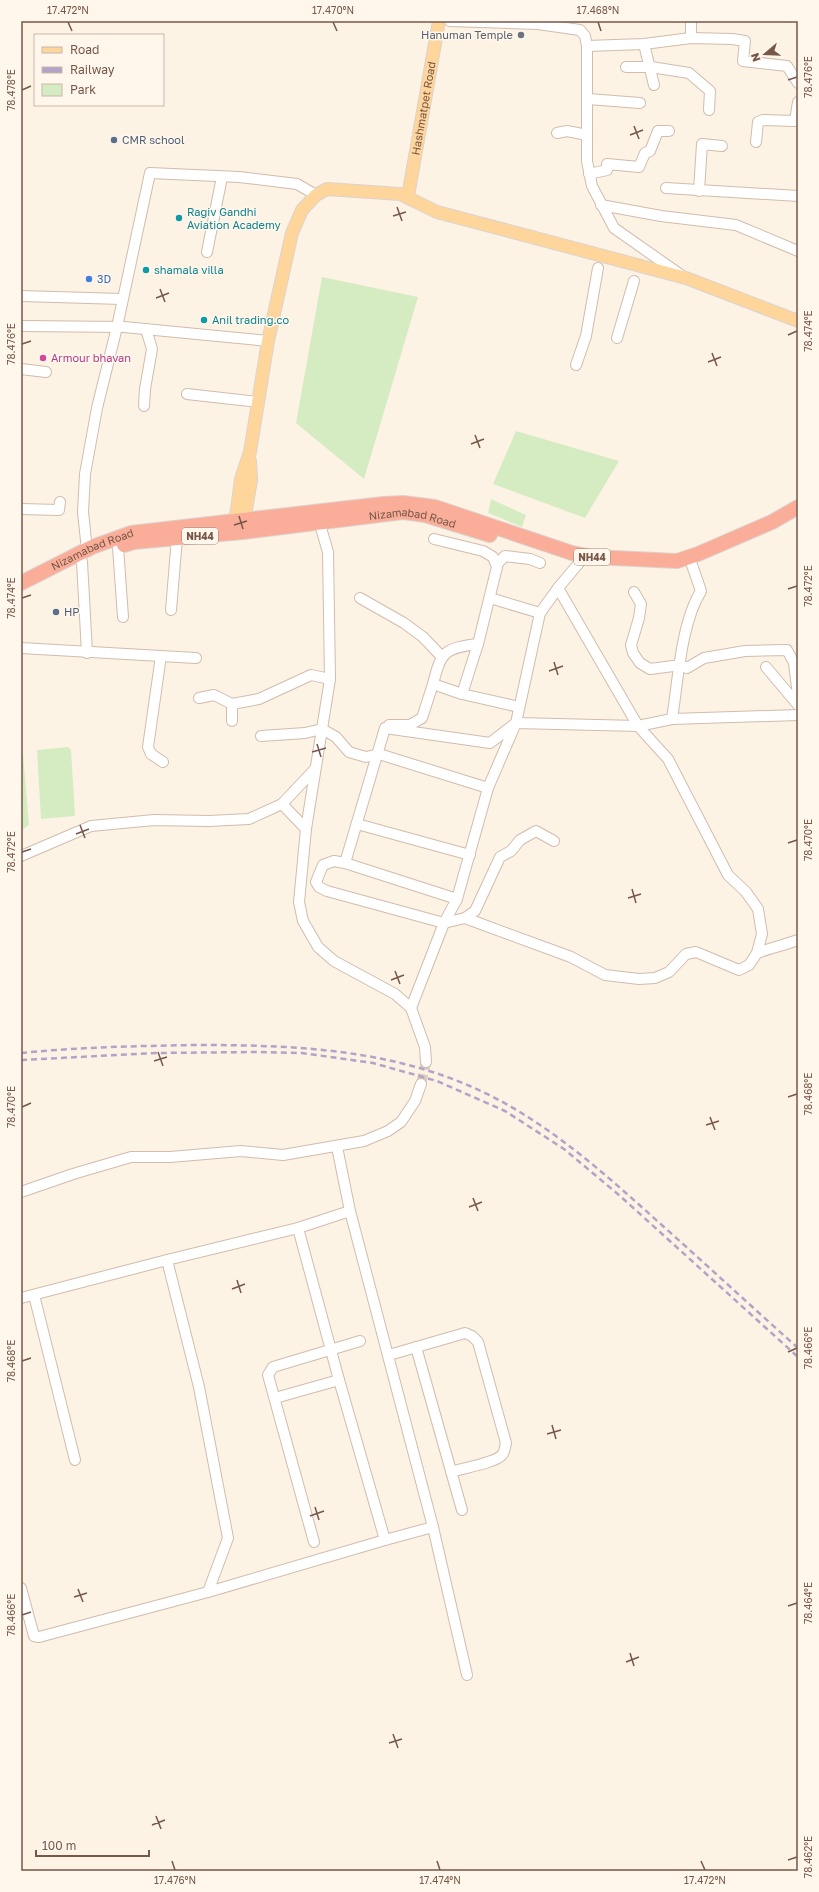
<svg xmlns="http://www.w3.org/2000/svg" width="819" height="1892" font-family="'Golos Text',sans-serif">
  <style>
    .green { fill: #d5ecc2 }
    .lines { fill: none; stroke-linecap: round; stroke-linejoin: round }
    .minor-tunnel { stroke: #dcccbe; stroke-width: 10; stroke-dasharray: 10 5; stroke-linecap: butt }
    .minor-casing { stroke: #d1bcad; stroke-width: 12 }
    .major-casing { stroke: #dcd3d0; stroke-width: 14 }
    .highway-casing { stroke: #dcd3d0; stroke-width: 16 }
    .minor { stroke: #fff; stroke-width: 10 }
    .major { stroke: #fed59b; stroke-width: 12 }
    .highway { stroke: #faae99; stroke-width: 14 }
    .rail { stroke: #b5a2c8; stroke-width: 2.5; stroke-dasharray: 6 4; stroke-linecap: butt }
    .ticks { fill: none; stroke: #775749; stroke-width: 1.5 }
    .worship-dot { fill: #6b7280; stroke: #fff7ec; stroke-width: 1.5 }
    .service-dot { fill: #5c6f8a; stroke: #fff7ec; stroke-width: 1.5 }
    .culture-dot { fill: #0f9aa8; stroke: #fff7ec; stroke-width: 1.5 }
    .shop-dot { fill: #3f7fe0; stroke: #fff7ec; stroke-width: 1.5 }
    .hotel-dot { fill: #d1479c; stroke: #fff7ec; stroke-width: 1.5 }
    .labels { text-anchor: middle; stroke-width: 3; stroke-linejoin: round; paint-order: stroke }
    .shield { fill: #fff7ec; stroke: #a0877a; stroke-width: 1 }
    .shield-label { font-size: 10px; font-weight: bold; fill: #775749 }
    .worship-label { font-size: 11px; fill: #5b616d; stroke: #fff7ec; text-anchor: end }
    .street-label { font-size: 11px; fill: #775749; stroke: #fff7ec }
    .service-label { font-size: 11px; fill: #4e5e75; stroke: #fff7ec; text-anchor: start }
    .culture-label { font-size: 11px; fill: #0d838f; stroke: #fff7ec; text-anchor: start }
    .shop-label { font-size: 11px; fill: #366cbe; stroke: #fff7ec; text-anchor: start }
    .hotel-label { font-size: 11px; fill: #b23c85; stroke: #fff7ec; text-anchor: start }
    .neatline { fill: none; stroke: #775749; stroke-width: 1.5 }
    .ticks-label { font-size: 10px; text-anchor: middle; fill: #775749 }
  </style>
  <rect width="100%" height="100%" fill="#fdf3e5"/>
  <!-- green -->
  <g class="green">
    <path d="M322,277l96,20 -54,182 -68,-56z"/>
    <path d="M516,431l103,30 -34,57 -92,-34z"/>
    <path d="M491,499l35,16 -4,12 -34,-14z"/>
    <path d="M68,747l3,3 4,66 -34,3 -4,-69z"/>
    <path d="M21,752l2,2 6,71 -8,6z"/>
  </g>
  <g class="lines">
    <!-- minor-tunnel -->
    <path class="minor-tunnel" d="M421,1084l5,-22"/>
    <!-- minor casing -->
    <g class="minor-casing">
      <g id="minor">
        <path d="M450,21l88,3 42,6 5,6 2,10v115l5,25 22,42 67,47"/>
        <path d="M691,21v17"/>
        <path d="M644,44l10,41"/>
        <path d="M587,46l57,-2 47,-6 41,1 13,2 -2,20 44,5 11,17"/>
        <path d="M626,67h25l38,6 21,18 -1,19"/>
        <path d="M588,99l52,4"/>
        <path d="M557,133l10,-2 20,4"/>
        <path d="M756,142l2,-20 5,-2 32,1 3,-19"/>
        <path d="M589,174l18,-4v-6l32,3 6,-14 5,-2 8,-20h11"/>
        <path d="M666,188l132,8"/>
        <path d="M699,191l3,-47 20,2"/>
        <path d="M601,205l60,11 75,9 62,26"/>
        <path d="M207,252l15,-75"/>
        <path d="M21,296l101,3"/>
        <path d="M21,326l103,1 144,14"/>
        <path d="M617,338l17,-57"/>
        <path d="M576,365l10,-29 12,-68"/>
        <path d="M21,369l25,3"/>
        <path d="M187,394l72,8"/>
        <path d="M144,406l1,-17 7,-40 -6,-20"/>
        <path d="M21,509l38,1 1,-8"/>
        <path d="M319,521l9,31 2,127 -24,150 -7,73 4,19 15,26 16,14 61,33 16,14 14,39 1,15"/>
        <path d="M434,539l49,12 10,6 4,10 -19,77 -16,50 57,13"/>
        <path d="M118,547l5,70"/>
        <path d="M87,550l-4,-38 2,-38 12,-66 20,-81 33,-154 89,4 58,7 19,11"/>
        <path d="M82,562l5,91"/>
        <path d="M497,567l1,-4 7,-7 25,3 10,4"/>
        <path d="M634,592l7,12 -2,14 -8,27 2,8 7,10 10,6 31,-4 6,3 17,-10 41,-7 42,-1 7,13 4,33"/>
        <path d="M360,598l44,25 19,14 19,20"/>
        <path d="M490,598l50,15"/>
        <path d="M171,610l6,-72"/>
        <path d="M21,648l175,10"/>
        <path d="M161,656l-13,91 3,7 12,8"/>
        <path d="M766,667l32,38"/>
        <path d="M433,684c8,-32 11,-36 45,-40"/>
        <path d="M199,698l15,-3 18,9"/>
        <path d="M672,719c6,-38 9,-96 29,-128l-9,-26"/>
        <path d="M232,721v-17l27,-5 52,-24 19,4"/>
        <path d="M389,725h21l12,-7 11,-34 29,10"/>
        <path d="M261,736l44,-3 17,-4 14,8 13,15 17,5 13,-3 109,34"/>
        <path d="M357,824l113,31"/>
        <path d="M306,829l-24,-25 33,-35"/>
        <path d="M21,856l70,-30 63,-6 55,1 40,-2 33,-15"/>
        <path d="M345,863l40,-135 105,15 26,-20 24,-110 18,-25"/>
        <path d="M457,899l-112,-36 -11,-2 -11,4 -7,17 3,5 8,4 117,32 21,-5 106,39 34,18 34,4 16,-1 14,-6 17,-18 10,-2 43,18 10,-5 8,-12 5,-19 -4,-25 -12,-17 -18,-17 -60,-116 -30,-33 -80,-138 21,-25"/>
        <path d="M465,918l10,-7 25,-54 11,-6 9,-11 16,-9 18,10"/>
        <path d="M757,953c14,-5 27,-8 41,-13"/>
        <path d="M411,1008l33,-85 13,-24 31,-111 28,-65 122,3 34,-7 126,-4"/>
        <path d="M337,1147l13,64 83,316 34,148"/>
        <path d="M21,1192l52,-18 58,-17h39l71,-6 42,4 81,-14 24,-10 13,-9 14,-21 6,-17"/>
        <path d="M298,1228l-131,32 32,127 29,151 -20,54 177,-52"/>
        <path d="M34,1295l41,165"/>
        <path d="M21,1298l146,-38"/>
        <path d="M416,1347l46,163"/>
        <path d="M389,1355l76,-22 7,3 6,6 28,101c-1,3 -1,9 -4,12 -7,8 -39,13 -51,17"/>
        <path d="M339,1380l46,160 48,-13"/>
        <path d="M275,1398l64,-18 -41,-152 52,-17"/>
        <path d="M314,1542l-46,-167 5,-8 87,-26"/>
        <path d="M21,1588l13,48 5,1 169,-45"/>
      </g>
    </g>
    <!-- major casing -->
    <g class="major-casing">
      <g id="major">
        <path id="s1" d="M408,196l31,-175"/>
        <path d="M229,528l5,-7 3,-11 4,-31 9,-27 18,-111 24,-108 10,-23 14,-15 11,-6 73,5 37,18 249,66 112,43"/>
        <path d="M243,528l8,-48 -1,-19"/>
      </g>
    </g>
    <!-- highway casing -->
    <g class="highway-casing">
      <g id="highway">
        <path id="s2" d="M124,545l10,-3 109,-10 160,-20 22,3 65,20"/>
        <path id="s3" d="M21,583l71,-36 39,-14 252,-29 20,-1 32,4 137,46 21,4 84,4 21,-7 74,-32 26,-15"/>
      </g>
    </g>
    <!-- minor -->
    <use href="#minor" class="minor"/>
    <!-- major -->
    <use href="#major" class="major"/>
    <!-- highway -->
    <use href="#highway" class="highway"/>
    <!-- rail -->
    <g class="rail">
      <path d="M21,1053c59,-6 117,-7 176,-8 109,0 214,5 311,60 58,33 107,78 156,122 45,40 89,81 134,121"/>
      <path d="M21,1060l135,-7 101,-1 45,1 71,10 64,18 68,30 59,38 55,46 179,162"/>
    </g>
  </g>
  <!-- ticks -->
  <path class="ticks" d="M68,22l4,9M333,22l4,9M598,22l3,9M788,80l9,-3M22,90l9,-4M634,126l5,13M630,135l13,-5M397,207l5,14M393,216l13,-4M160,289l5,13M156,298l13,-5M788,335l9,-4M22,344l9,-3M712,353l5,13M708,362l13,-5M475,435l5,13M471,444l13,-5M239,516l4,13M234,525l13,-4M788,589l9,-3M22,598l9,-3M554,662l4,13M549,671l14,-5M317,744l4,13M312,752l14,-4M80,825l5,13M76,834l13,-5M788,843l9,-3M22,852l9,-3M632,889l4,14M628,898l13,-4M395,971l5,13M391,980l13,-5M158,1052l5,14M154,1061l13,-4M788,1097l9,-3M22,1107l9,-4M710,1117l5,13M706,1125l13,-4M473,1198l5,13M469,1207l13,-5M237,1280l4,13M232,1289l13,-5M788,1352l9,-4M22,1361l9,-3M552,1425l4,14M547,1434l14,-4M315,1507l4,13M310,1516l14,-5M78,1589l5,13M74,1597l13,-4M788,1606l9,-3M22,1615l9,-3M630,1653l4,13M626,1662l13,-5M393,1734l5,14M389,1743l13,-4M156,1816l5,13M152,1825l13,-5M788,1860l9,-3M172,1861l3,9M437,1861l3,9M701,1861l4,9"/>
  <!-- markers -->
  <circle class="worship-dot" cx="521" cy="35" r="4"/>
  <g class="service-dot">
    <circle cx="114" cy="140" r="4"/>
    <circle cx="56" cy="612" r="4"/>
  </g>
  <g class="culture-dot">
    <circle cx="179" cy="218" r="4"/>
    <circle cx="146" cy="270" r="4"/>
    <circle cx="204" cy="320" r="4"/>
  </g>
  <circle class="shop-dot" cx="89" cy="279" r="4"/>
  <circle class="hotel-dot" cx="43" cy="358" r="4"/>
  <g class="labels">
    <!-- shield labels -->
    <g class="shield">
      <rect x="182" y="528" width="36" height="16" rx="3"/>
      <rect x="574" y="549" width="36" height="16" rx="3"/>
    </g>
    <g class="shield-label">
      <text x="200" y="540">NH44</text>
      <text x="592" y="561">NH44</text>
    </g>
    <!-- worship labels -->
    <g class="worship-label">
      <text x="513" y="39">Hanuman Temple</text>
    </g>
    <!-- street labels -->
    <g class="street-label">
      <text dy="4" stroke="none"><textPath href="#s1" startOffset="89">Hashmatpet Road</textPath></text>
      <text dy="4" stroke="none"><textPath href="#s2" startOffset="291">Nizamabad Road</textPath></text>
      <text dy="4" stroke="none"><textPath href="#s3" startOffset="79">Nizamabad Road</textPath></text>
    </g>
    <!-- service labels -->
    <g class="service-label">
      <text x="122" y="144">CMR school</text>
      <text x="64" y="616">HP</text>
    </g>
    <!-- culture labels -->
    <g class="culture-label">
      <text x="187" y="216">Ragiv Gandhi<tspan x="187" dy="13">Aviation Academy</tspan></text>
      <text x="154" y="274">shamala villa</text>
      <text x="212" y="324">Anil trading.co</text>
    </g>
    <!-- shop labels -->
    <g class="shop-label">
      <text x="97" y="283">3D</text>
    </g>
    <!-- hotel labels -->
    <g class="hotel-label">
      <text x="51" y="362">Armour bhavan</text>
    </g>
  </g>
  <!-- border -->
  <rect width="819" height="1892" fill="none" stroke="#fff7ec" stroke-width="44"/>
  <!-- legend -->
  <rect x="34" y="34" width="130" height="72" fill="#fff7ec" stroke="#c9b7ab"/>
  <rect x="42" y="47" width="20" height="6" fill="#fed59b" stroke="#c9b7ab"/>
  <text x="70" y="54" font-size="12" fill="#775749">Road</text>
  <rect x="42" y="67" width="20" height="6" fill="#b5a2c8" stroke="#c9b7ab"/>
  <text x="70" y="74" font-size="12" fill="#775749">Railway</text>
  <rect x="42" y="84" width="20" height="12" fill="#d5ecc2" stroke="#c9b7ab"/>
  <text x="70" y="94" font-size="12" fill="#775749">Park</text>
  <!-- north arrow -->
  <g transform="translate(765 54) rotate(251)" stroke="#fff7ec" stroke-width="3" paint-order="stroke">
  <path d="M0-3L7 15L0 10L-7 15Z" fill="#775749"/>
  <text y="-6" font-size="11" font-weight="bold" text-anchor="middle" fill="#775749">N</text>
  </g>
  <!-- scale -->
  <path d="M36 1850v6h113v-6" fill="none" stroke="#775749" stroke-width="2"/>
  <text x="42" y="1850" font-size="12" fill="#775749" stroke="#fff7ec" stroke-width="3" paint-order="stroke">100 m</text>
  <rect x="22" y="22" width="775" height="1848" class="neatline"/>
  <g class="ticks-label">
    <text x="68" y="14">17.472°N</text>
    <text x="333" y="14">17.470°N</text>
    <text x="598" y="14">17.468°N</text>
    <text transform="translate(808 77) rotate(-90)" y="4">78.476°E</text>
    <text transform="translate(11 90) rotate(-90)" y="4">78.478°E</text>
    <text transform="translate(808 331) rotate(-90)" y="4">78.474°E</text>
    <text transform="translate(11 344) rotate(-90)" y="4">78.476°E</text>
    <text transform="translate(808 586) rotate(-90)" y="4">78.472°E</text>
    <text transform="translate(11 598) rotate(-90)" y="4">78.474°E</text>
    <text transform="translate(808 840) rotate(-90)" y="4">78.470°E</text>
    <text transform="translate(11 852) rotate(-90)" y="4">78.472°E</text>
    <text transform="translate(808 1094) rotate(-90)" y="4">78.468°E</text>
    <text transform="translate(11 1107) rotate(-90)" y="4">78.470°E</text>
    <text transform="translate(808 1348) rotate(-90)" y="4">78.466°E</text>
    <text transform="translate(11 1361) rotate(-90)" y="4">78.468°E</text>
    <text transform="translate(808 1603) rotate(-90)" y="4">78.464°E</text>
    <text transform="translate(11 1615) rotate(-90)" y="4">78.466°E</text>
    <text transform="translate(808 1857) rotate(-90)" y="4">78.462°E</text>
    <text x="175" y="1884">17.476°N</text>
    <text x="440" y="1884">17.474°N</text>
    <text x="705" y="1884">17.472°N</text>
  </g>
</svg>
